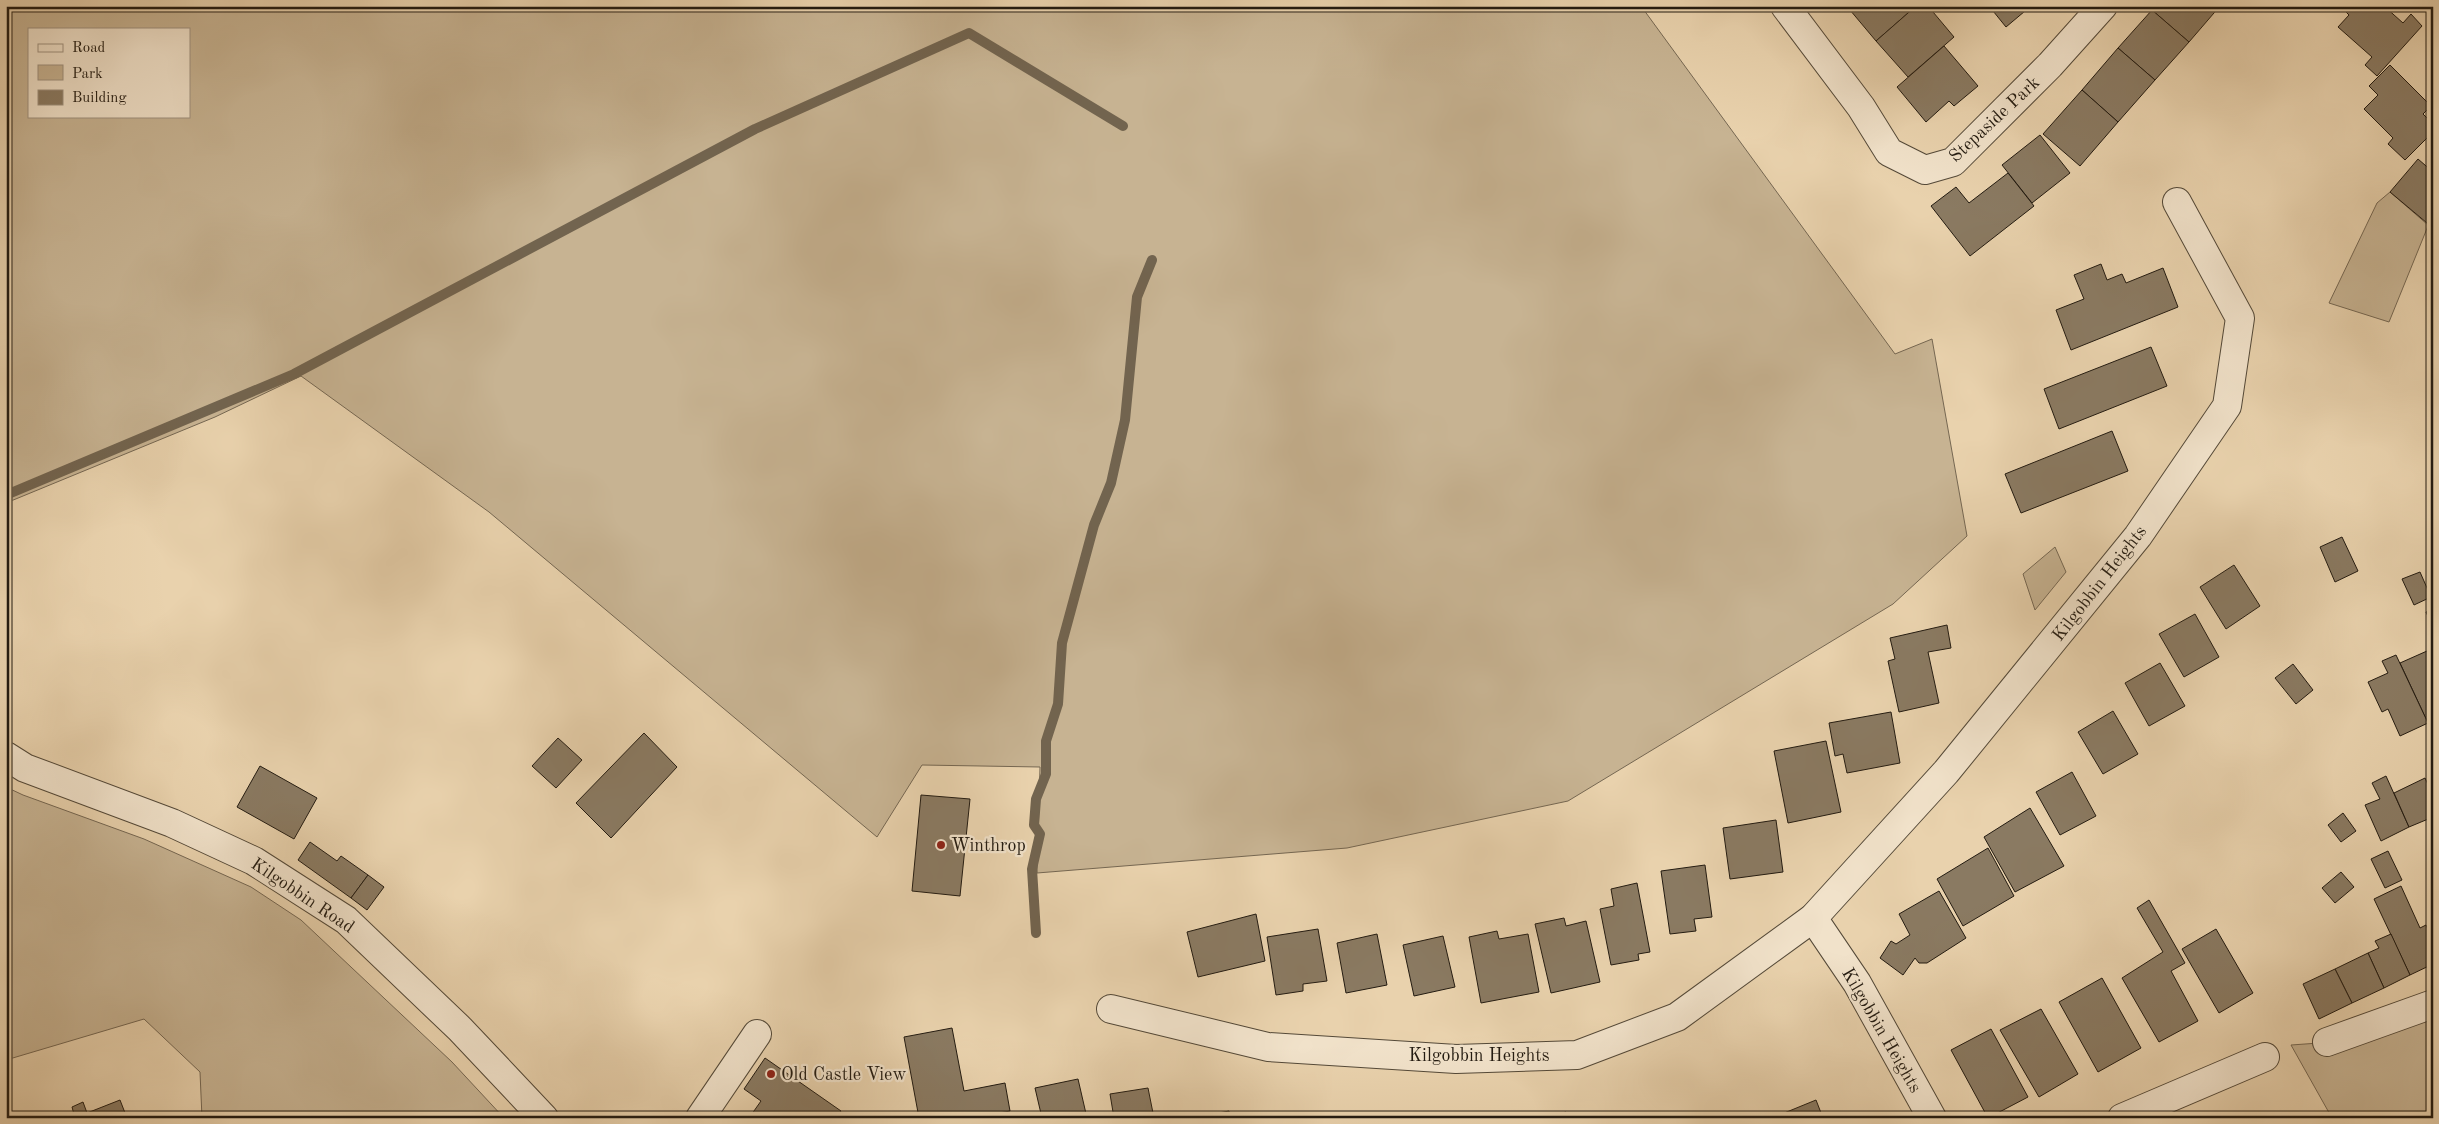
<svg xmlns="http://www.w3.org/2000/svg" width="2439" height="1124" font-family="'Old Standard TT',serif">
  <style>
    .green { fill: #c7b392; stroke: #756752; fill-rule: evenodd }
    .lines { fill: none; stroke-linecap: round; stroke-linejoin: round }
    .stream { stroke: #72644f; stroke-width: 10 }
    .building { fill: #8a7a62; stroke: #231b11 }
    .minor-casing { stroke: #544938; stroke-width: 30 }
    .tertiary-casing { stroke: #544938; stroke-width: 30 }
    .minor { stroke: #f1e2ca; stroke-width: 28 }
    .tertiary { stroke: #f1e2ca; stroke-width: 28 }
    .poi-dot { fill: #8f2418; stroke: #f1e2ca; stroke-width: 2 }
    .labels { text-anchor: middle; stroke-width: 4.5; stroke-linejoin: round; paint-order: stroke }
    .street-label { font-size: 18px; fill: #231b11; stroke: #f1e2ca }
    .poi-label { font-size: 18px; fill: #231b11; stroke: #f1e2ca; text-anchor: start }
  </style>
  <rect width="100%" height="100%" fill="#e9d2ad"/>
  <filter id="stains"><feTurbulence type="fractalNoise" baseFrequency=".004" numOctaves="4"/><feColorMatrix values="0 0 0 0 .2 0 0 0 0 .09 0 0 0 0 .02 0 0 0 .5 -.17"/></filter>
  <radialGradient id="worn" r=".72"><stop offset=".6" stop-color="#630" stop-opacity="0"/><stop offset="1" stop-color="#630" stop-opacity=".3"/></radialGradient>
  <!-- green -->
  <g class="green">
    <path d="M10,6h1631l254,348 37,-15 35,197 -74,68 -325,197 -221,47 -310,25 3,-106 -118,-2 -45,72 -388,-325 -188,-136 -86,41 -209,86v-495zM29,29h160v87h-160z"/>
    <path d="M2390,192l38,33 5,-11v15l-5,-3 -39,96 -60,-19 48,-100z"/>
    <path d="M2055,547l11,25 -31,38 -12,-36z"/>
    <path d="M6,787l17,8 121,44 107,48 50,33 151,142 52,56h-302l-2,-46 -56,-53 -138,41z"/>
    <path d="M2433,1018v100h-101l-41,-73 56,-4z"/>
  </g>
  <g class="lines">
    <!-- stream -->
    <g class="stream">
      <path d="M6,495l288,-121 461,-245 214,-96 154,93"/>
      <path d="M1036,933l-4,-64 8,-35 -6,-9 2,-26 10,-25v-33l12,-37 4,-61 32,-118 17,-42 14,-63 12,-123 15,-37"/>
    </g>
  </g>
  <!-- building -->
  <g class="building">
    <path d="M1854,6h62l-40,35 -26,-31z"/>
    <path d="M1916,6h12l26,31 -46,40 -32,-36z"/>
    <path d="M1989,6h42l-25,21z"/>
    <path d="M2155,6h65l-31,36 -37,-32z"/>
    <path d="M2346,6h38l19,17 8,-9 11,12 -45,50 -12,-11 7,-8 -34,-30 11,-12 -6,-6z"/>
    <path d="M2152,10l37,32 -34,38 -37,-32z"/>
    <path d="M1944,46l34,40 -24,20 -5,-5 -23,21 -29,-35z"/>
    <path d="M2118,48l37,32 -37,42 -36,-32z"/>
    <path d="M2390,65l41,41 -8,8 10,10v8l-28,28 -17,-16 5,-6 -29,-29 14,-14 -9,-9z"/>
    <path d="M2082,90l36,32 -38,44 -37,-32z"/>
    <path d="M2040,135l30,38 -38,30 -30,-38z"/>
    <path d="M2418,159l15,13v38l-6,13 -37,-31z"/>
    <path d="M2008,173l26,33 -64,50 -39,-50 25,-19 13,16z"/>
    <path d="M2101,264l6,16 15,-6 4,9 37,-15 15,39 -107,43 -15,-40 28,-11 -10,-24z"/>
    <path d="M2151,347l16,39 -108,43 -15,-40z"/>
    <path d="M2112,431l16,40 -107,42 -16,-39z"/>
    <path d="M2342,537l16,34 -23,11 -15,-35z"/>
    <path d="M2234,565l26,41 -34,23 -26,-42z"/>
    <path d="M2420,572l11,25 -17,8 -12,-26z"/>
    <path d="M2433,609v19l-7,-16z"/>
    <path d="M2195,614l24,43 -35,20 -25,-43z"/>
    <path d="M1947,625l4,23 -23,4 11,51 -40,9 -11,-51 7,-2 -5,-21z"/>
    <path d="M2427,651l6,12v57l-5,3 -28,-60z"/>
    <path d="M2396,655l32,68 -28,13 -12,-27 -6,3 -14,-30 20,-9 -6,-12z"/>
    <path d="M2160,663l25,43 -36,20 -24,-43z"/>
    <path d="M2293,664l20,26 -17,14 -21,-26z"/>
    <path d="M2113,711l25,43 -35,20 -25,-42z"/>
    <path d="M1891,712l9,51 -53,10 -4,-19 -8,2 -6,-33z"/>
    <path d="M644,733l33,34 -66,71 -35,-35z"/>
    <path d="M558,738l24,22 -26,28 -24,-22z"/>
    <path d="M1826,741l15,71 -53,11 -14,-72z"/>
    <path d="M260,766l57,32 -23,41 -57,-32z"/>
    <path d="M2072,772l24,44 -36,19 -24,-43z"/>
    <path d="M2386,776l23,51 -28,14 -16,-36 15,-6 -8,-16z"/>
    <path d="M2425,778l8,17v22l-24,10 -15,-34z"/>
    <path d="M921,795l49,4 -10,97 -48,-5z"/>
    <path d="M2030,808l34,58 -49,26 -31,-55z"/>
    <path d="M2343,813l13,18 -15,11 -13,-17z"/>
    <path d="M1776,820l7,52 -53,7 -7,-51z"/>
    <path d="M310,842l27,19 4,-5 27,19 -17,23 -53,-38z"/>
    <path d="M1988,848l26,48 -51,30 -26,-47z"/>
    <path d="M2388,851l14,29 -17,8 -14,-29z"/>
    <path d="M1705,865l7,52 -18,2 2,12 -26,3 -9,-63z"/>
    <path d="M2341,872l13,15 -19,16 -13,-15z"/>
    <path d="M368,875l16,12 -17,23 -16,-12z"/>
    <path d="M1637,883l13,69 -12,2 1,6 -28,5 -11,-56 14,-3 -3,-17z"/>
    <path d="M2401,886l19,42 6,-3 7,15v24l-23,11 -36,-76z"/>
    <path d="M1939,891l27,47 -39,25h-8l-4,-5 -12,17 -23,-17 11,-17 5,3 14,-9 -11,-21z"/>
    <path d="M2149,900l36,63 -14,8 27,50 -39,21 -37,-64 41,-26 -26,-44z"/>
    <path d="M1256,914l9,47 -67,16 -11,-45z"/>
    <path d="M1564,918l2,8 20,-5 14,61 -49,11 -16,-69z"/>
    <path d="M1318,929l9,52 -24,3v7l-27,4 -9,-58z"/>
    <path d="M2216,929l37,64 -34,20 -37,-64z"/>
    <path d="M1497,931l2,8 29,-5 11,58 -58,11 -12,-66z"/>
    <path d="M1377,934l10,51 -41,8 -9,-50z"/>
    <path d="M2391,934l19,41 -26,13 -16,-35 11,-5 -4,-7z"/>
    <path d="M1443,936l12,51 -41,9 -11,-51z"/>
    <path d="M2368,953l16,35 -32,15 -17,-34z"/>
    <path d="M2335,969l17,34 -33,16 -16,-35z"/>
    <path d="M2102,978l39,70 -43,24 -39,-70z"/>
    <path d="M2041,1009l37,65 -39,23 -39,-67z"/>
    <path d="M952,1028l12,63 41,-8 5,28 -38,7h-53l-15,-81z"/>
    <path d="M1991,1029l37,68 -40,21 -37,-68z"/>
    <path d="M765,1058l76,53 -5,7h-87l12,-17 -17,-12z"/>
    <path d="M1078,1079l9,39h-45l-7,-30z"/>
    <path d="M1148,1088l6,30h-40l-4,-24z"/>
    <path d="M120,1100l7,18h-52l-3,-11 11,-5 4,11z"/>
    <path d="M1816,1100l7,18h-51z"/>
    <path d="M1229,1111l1,7h-38z"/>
    <path d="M1566,1112l1,6h-24z"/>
  </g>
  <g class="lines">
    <!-- minor casing -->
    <g class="minor-casing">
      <g id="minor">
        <path d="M1785,6l76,101 28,45 36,18 28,-8 97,-97 53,-59"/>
        <path d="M1813,918l44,65 75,135"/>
        <path d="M1111,1009l157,38 188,12 121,-4 100,-38 136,-99 133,-146 192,-236 89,-130 13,-88 -63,-116"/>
        <path d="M2327,1042l106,-38"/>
        <path d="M700,1118l57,-84"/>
        <path d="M2122,1118l143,-61"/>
      </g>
    </g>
    <!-- tertiary casing -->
    <g class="tertiary-casing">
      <path id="tertiary" d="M6,756l19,12 147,55 82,38 92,59 114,109 84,89"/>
    </g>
    <!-- minor -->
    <use href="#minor" class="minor"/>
    <!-- tertiary -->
    <use href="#tertiary" class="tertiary"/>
  </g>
  <!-- markers -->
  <g class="poi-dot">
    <circle cx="941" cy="845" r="5"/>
    <circle cx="771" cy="1074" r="5"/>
  </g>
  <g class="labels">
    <!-- street labels -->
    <g class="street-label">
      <text transform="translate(1994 119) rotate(-43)" y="6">Stepaside Park</text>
      <text transform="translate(2099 583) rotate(-52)" y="6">Kilgobbin Heights</text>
      <text transform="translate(303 895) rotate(34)" y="6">Kilgobbin Road</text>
      <text transform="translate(1882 1030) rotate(60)" y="6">Kilgobbin Heights</text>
      <text x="1479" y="1061">Kilgobbin Heights</text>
    </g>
    <!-- poi labels -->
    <g class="poi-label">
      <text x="951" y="851">Winthrop</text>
      <text x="781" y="1080">Old Castle View</text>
    </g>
  </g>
  <!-- margin -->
  <rect width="2439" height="1124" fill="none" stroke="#e9d2ad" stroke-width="25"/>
  <rect x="8" y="8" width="2424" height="1109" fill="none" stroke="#231b11" stroke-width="2.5"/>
  <rect x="12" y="12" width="2414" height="1099" fill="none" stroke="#231b11"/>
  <!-- legend -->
  <rect x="28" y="28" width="162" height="90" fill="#f1e2ca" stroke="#9f9280"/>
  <rect x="38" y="44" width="25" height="8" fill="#f1e2ca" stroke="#9f9280"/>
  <text x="72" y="52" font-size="15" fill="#231b11">Road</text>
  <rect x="38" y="65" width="25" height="15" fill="#c7b392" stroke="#9f9280"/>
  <text x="72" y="78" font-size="15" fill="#231b11">Park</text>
  <rect x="38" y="90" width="25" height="15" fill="#8a7a62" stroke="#9f9280"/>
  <text x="72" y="102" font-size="15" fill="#231b11">Building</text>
  <rect width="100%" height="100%" filter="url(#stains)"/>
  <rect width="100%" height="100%" fill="url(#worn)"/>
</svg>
